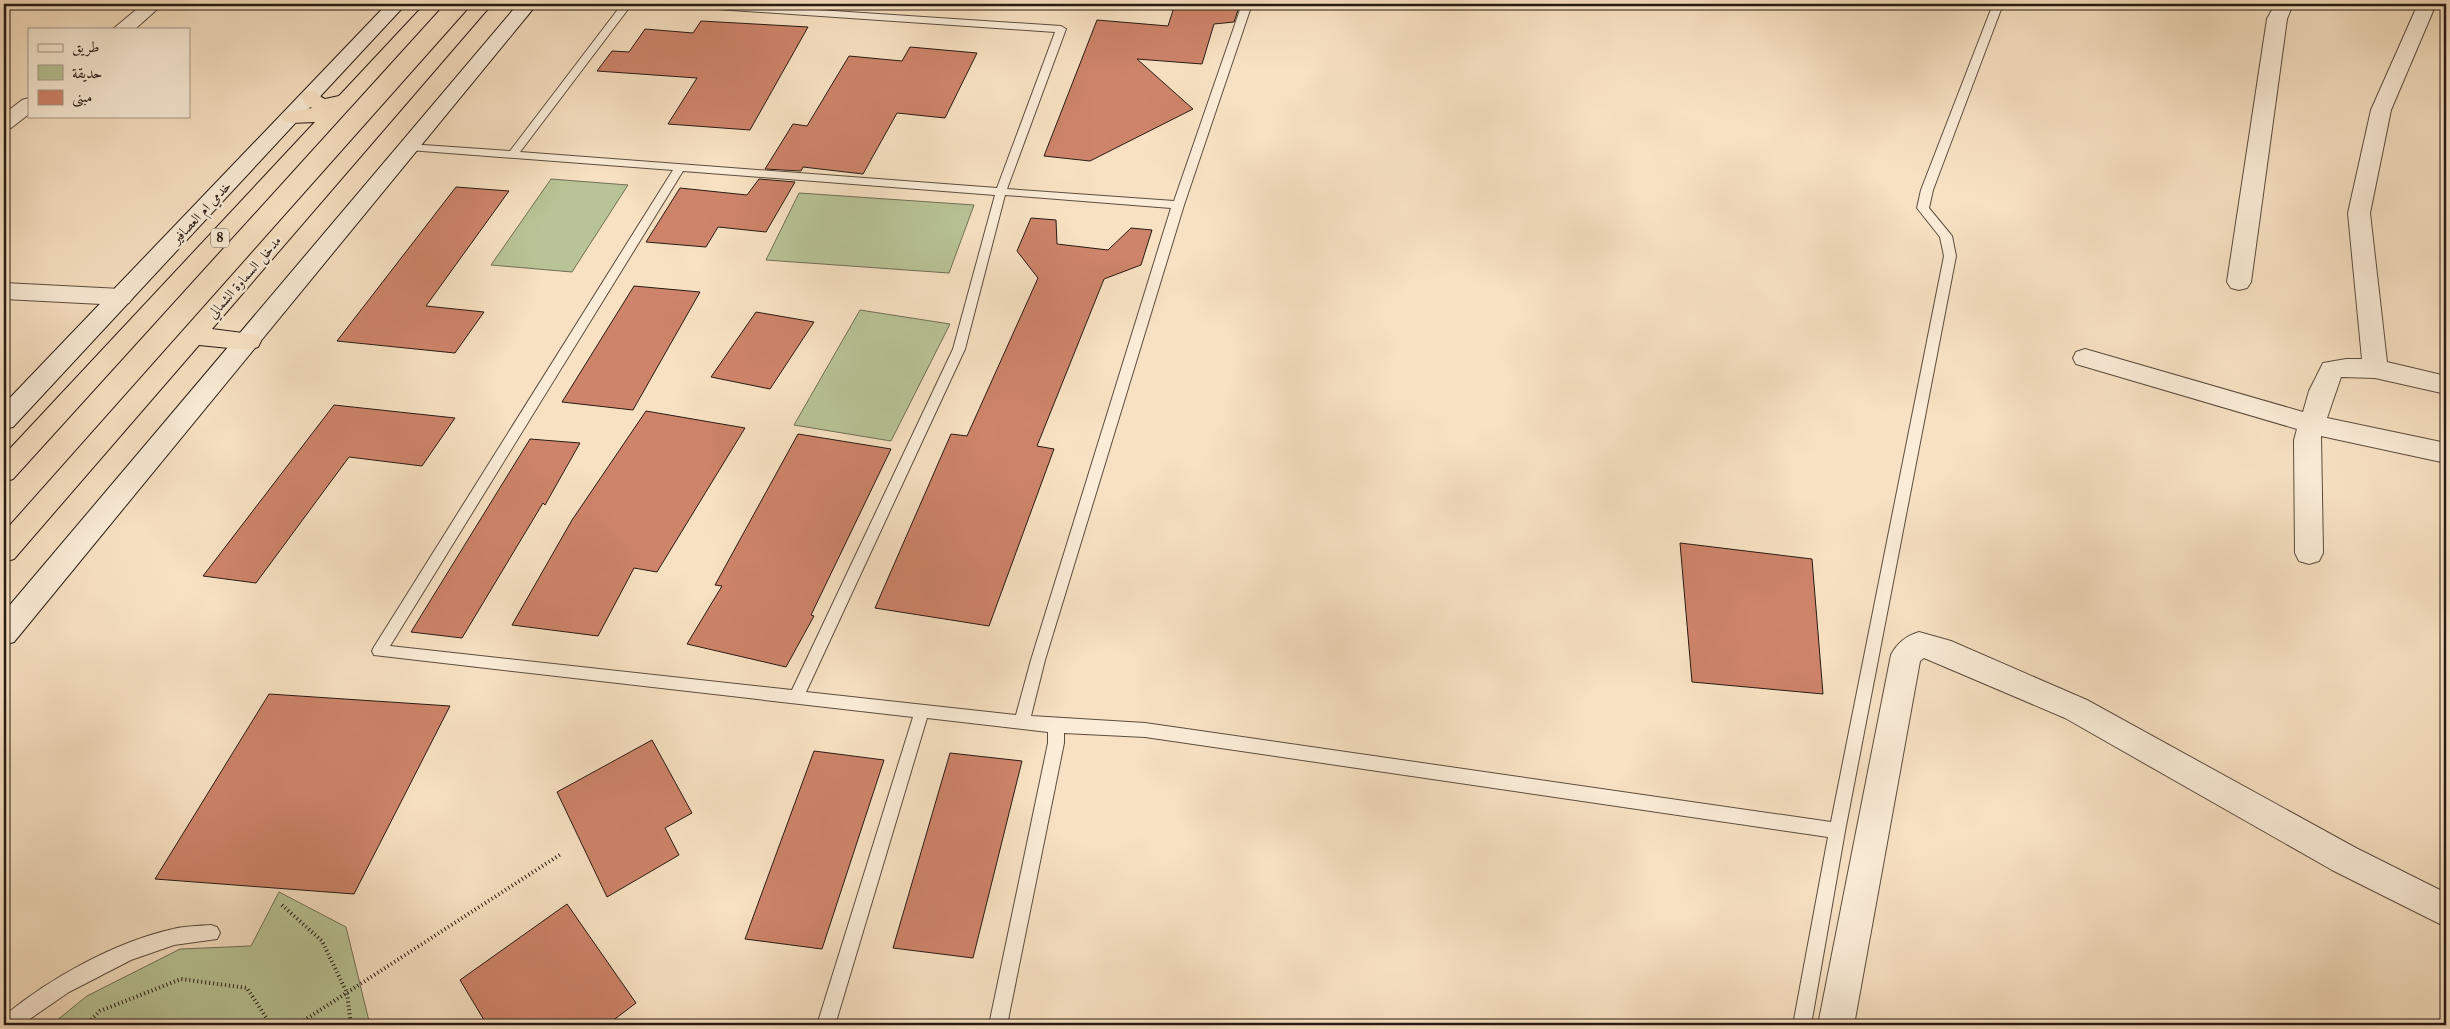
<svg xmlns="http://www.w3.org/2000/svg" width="2450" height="1029" font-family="'Libre Caslon Text',Amiri,serif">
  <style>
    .green { fill: #b8c497; stroke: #706f55 }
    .building { fill: #ce846a; stroke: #281a13 }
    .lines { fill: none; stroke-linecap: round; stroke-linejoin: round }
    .lane-casing { stroke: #5c4c3f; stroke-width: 2 }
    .street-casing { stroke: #5c4c3f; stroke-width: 2 }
    .secondary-casing { stroke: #281a13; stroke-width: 2 }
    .highway-casing { stroke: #281a13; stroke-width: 2 }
    .path { stroke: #281a13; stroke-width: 4; stroke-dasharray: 1 3; stroke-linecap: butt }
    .lane { fill: #faecd7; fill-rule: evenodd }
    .street { fill: #faecd7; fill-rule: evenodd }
    .secondary { fill: #faecd7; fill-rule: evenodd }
    .highway { fill: #f7e1c2; fill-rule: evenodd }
    .path-bridge { stroke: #281a13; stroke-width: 2.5; stroke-dasharray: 1 2; stroke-linecap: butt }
    .labels { text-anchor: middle; stroke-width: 5; stroke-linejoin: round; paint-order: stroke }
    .shield { fill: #faecd7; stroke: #67594e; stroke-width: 1 }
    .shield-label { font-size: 12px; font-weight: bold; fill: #281a13 }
    .street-label { font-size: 14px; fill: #281a13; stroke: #faecd7 }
  </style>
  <rect width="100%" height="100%" fill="#f7e1c2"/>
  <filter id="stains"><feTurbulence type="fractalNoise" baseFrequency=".004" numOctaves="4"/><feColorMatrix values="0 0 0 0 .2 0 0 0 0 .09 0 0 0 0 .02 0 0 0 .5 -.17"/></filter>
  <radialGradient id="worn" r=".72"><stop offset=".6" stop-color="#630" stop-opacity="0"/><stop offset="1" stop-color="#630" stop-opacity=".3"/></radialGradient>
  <!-- green -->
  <g class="green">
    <path d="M551,179l77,6 -56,87 -81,-7z"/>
    <path d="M799,193l175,12 -25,68 -183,-13z"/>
    <path d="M860,310l90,14 -59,117 -97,-16z"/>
    <path d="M279,892l67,35 24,98h-319l36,-29 93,-47 71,-3z"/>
  </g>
  <!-- building -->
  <g class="building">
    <path d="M1175,4h65l-6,18 -20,2 -12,40 -65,-5 56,50 -103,52 -46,-5 53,-136 71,6z"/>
    <path d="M701,21l107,6 -58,103 -82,-6 29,-46 -100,-7 15,-20 17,1 16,-23 48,4z"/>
    <path d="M910,47l67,6 -32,65 -48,-5 -34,61 -60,-7 -2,4 -36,-2 28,-45 14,2 42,-70 53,5z"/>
    <path d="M759,179l36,3 -29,50 -48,-5 -12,20 -60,-5 34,-54 67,7z"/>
    <path d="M456,187l53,4 -83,115 58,6 -29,41 -118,-12z"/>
    <path d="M1031,218l25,2 1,24 51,6 23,-22 21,2 -11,35 -37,14 -67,167 17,3 -65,177 -114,-18 76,-174 16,2 71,-158 -21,-27z"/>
    <path d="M634,286l66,6 -67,118 -71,-8z"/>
    <path d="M756,312l58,10 -44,67 -59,-12z"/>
    <path d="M334,405l121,13 -33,48 -73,-9 -93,126 -53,-7z"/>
    <path d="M646,411l99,17 -88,144 -23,-4 -36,68 -86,-11 60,-105z"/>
    <path d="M798,434l93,15 -80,166 3,1 -28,51 -99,-23 35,-58 -7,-1z"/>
    <path d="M530,439l50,4 -35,62 -2,-2 -81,135 -51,-6z"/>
    <path d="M1680,543l132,16 11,135 -131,-12z"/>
    <path d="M269,694l181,12 -96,188 -199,-15z"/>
    <path d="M652,740l40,73 -27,15 14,27 -72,42 -50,-105z"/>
    <path d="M814,751l70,9 -62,189 -77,-10z"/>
    <path d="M950,753l72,8 -49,197 -80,-10z"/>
    <path d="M567,904l69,99 -29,22h-120l-27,-45z"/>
  </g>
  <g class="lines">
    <!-- lane casing -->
    <g class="lane-casing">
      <g id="lane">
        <path d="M622,4h10l-112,148 477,36 58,-156 -367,-25 -5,-3h44l334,22 5,3 -59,160 167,12 68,-197h10l-68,201 -139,455 -14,56 114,7 686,99 113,-566 -4,-19 -23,-29 4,-18 72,-186h10l-70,186 -4,18 23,28 4,20 -111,575 -34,194h-18l35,-188 -683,-100 -81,-4v10l-57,282h-18l59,-282v-11l-121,-14 -92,307h-18l96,-308 -539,-62 -2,-4 2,-4 299,-477 -264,-20 -5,-3 5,-3 101,7zM683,171l312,24 -42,154 -161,341 -402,-44zM1005,195l166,13 -140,452 -15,55 -210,-23 159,-343z"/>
        <path d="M211,925l6,2 3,6 -3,6 -43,6 -43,15 -62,32 -48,33h-17v-9c46,-38 111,-74 169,-87 12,-3 25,-3 38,-4z"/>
      </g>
    </g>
    <!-- street casing -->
    <g class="street-casing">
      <g id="street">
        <path d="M143,4h20l-28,25h-22z"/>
        <path d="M2275,4h18l-6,15 -36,263 -4,6 -8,2 -8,-2 -4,-6 40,-263z"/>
        <path d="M2418,4h18l-45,106 -21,103 17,149 59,14v18l-71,-16 -34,-1 -14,41 119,25v20l-125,-27 2,117 -4,8 -10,3 -10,-3 -4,-8 -1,-113 3,-11 -221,-65 -3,-6 3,-6 9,-3 218,63 6,-21 14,-28 23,-4h16l-14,-146 23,-103z"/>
        <path d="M29,98v16l-18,14 -7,2v-16l18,-14z"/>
        <path d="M4,283l117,6 8,2 4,6 -4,6 -8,2 -117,-6z"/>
        <path d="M1919,632l32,9 136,59 269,148 90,45v34l-114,-57 -267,-152 -141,-60 -4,3 -66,364h-36l73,-370c6,-12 15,-19 28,-23z"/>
      </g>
    </g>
    <!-- secondary casing -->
    <g class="secondary-casing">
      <g id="secondary">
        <path d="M387,4h19l-393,423 -9,2v-25z"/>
        <path d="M518,4h19l-523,638 -10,3v-33z"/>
      </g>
    </g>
    <!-- highway casing -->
    <g class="highway-casing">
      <g id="highway">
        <path d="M425,4h19l-431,475 -9,3v-27l311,-333 -24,1 -7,-2 -3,-4 3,-4 28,-5 -6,-3 -5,-9 3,-4c15,-4 11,3 21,7l14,-3z"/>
        <path d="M473,4h19l-280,325 46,6 3,6 -3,6 -9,3 -50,-5 -185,214 -10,3v-30z"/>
      </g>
    </g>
    <!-- path -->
    <g class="path">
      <path d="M282,905l40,36 25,52 4,32"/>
      <path d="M85,1025l15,-14 81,-32 66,9 24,37"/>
      <path d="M297,1025l264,-171"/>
    </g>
    <!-- lane -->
    <use href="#lane" class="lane"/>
    <!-- street -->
    <use href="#street" class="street"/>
    <!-- secondary -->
    <use href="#secondary" class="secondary"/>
    <!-- highway -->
    <use href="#highway" class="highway"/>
    <!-- path-bridge -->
    <path class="path-bridge" d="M458,4l43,3"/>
  </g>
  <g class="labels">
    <!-- shield labels -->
    <rect class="shield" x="211" y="228.5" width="18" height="19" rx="4"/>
    <g class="shield-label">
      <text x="220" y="242">8</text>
    </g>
    <!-- street labels -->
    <g class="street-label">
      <text transform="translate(201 212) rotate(-47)" y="5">خدمي ام العصافير</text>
      <text transform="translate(244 277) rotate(-49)" y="5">مدخل السماوة الشمالي</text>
    </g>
  </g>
  <!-- margin -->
  <rect width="2450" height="1029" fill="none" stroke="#f7e1c2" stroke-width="20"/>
  <rect x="5" y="5" width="2440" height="1019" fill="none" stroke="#281a13" stroke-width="2.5"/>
  <rect x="10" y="10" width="2430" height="1009" fill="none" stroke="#281a13"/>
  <!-- legend -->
  <rect x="28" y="28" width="162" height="90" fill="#faecd7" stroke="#a69889"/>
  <rect x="38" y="44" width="25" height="8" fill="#faecd7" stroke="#a69889"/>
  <text x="72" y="52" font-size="15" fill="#281a13">طريق</text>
  <rect x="38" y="65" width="25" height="15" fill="#b8c497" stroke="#a69889"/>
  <text x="72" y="78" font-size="15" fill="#281a13">حديقة</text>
  <rect x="38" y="90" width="25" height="15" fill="#ce846a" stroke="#a69889"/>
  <text x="72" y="102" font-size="15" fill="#281a13">مبنى</text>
  <rect width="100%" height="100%" filter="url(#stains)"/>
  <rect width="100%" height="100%" fill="url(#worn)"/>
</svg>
